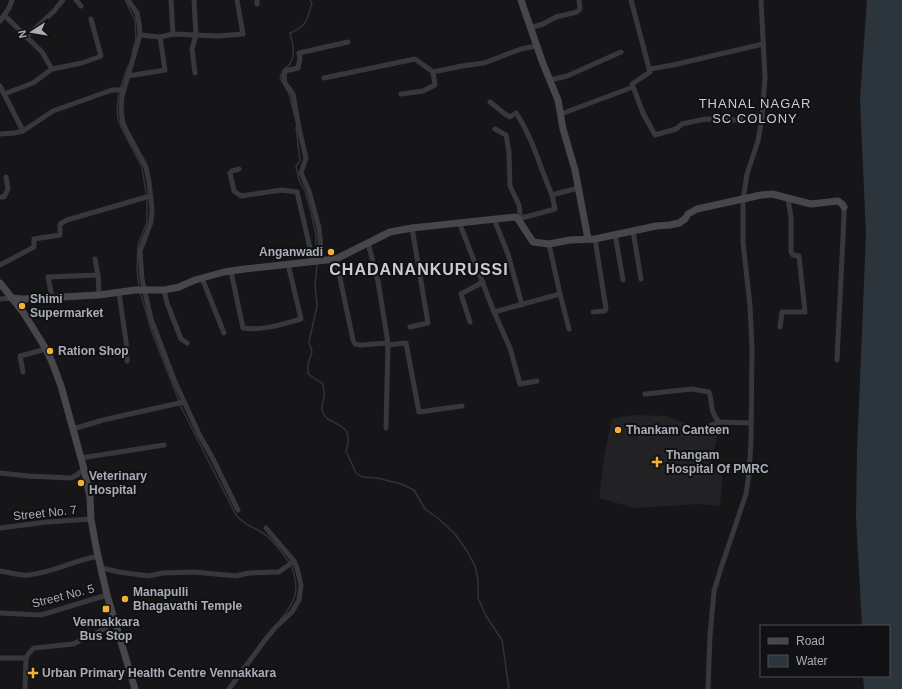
<svg xmlns="http://www.w3.org/2000/svg" width="902" height="689" font-family="Helvetica,sans-serif">
  <style>
    .built { fill: #222225 }
    .water { fill: #2c353c }
    .lines { fill: none; stroke-linecap: round; stroke-linejoin: round }
    .stream { stroke: #2c353c; stroke-width: 1.5 }
    .street { stroke: #37383d; stroke-width: 5 }
    .secondary { stroke: #45474d; stroke-width: 7 }
    .poi-dot { fill: #f2b134; stroke: #111113; stroke-width: 1.5 }
    .labels { text-anchor: middle; stroke-width: 4; stroke-linejoin: round; paint-order: stroke }
    .poi-label { font-size: 12px; font-weight: bold; fill: #a8adb8; stroke: #111113; text-anchor: start }
    .street-label { font-size: 12px; fill: #a8adb8; stroke: #111113 }
    .neighbourhood-label { font-size: 13px; letter-spacing: 1px; fill: #c9ccd4; stroke: #111113 }
    .district-label { font-size: 16px; font-weight: bold; letter-spacing: 1px; fill: #c9ccd4; stroke: #111113 }
  </style>
  <rect width="100%" height="100%" fill="#161618"/>
  <!-- built -->
  <path class="built" d="M632,415l36,1 21,9 30,4 -9,37 13,2 -3,38 -21,-2 -65,4 -35,-10 5,-40 8,-39z"/>
  <!-- water -->
  <path class="water" d="M867,0h35v689h-38l-1,-13h26v-50h-27l-6,-108 1,-66 9,-218 -6,-135z"/>
  <g class="lines">
    <!-- stream -->
    <g class="stream">
      <path d="M125,0l10,20 1,20 -4,13"/>
      <path d="M128,66l-9,26 -2,17 1,10 4,10 20,38 4,26"/>
      <path d="M283,83l-3,-5 3,-8c14,-8 11,-23 7,-37 17,-7 17,-13 22,-30l-2,-3"/>
      <path d="M285,87l4,7 6,23"/>
      <path d="M296,127l4,34 -4,5 3,14 6,11 6,21 5,23v23"/>
      <path d="M317,264l-2,21 2,21 -8,36 3,10 -4,12v10l15,10c0,4 2,8 1,12 0,4 -3,9 -2,13 3,20 35,9 24,42l10,22 6,4 15,1 24,6 13,6 11,19 14,10 16,15 12,17 8,15 3,14v18l8,18 16,24 7,49"/>
      <path d="M139,288l-2,-19 1,-24 9,-23v-22"/>
      <path d="M140,292l12,40 27,69"/>
      <path d="M180,405l56,110c9,11 16,11 27,18 11,7 18,19 26,29"/>
      <path d="M280,620c16,-19 20,-29 12,-53"/>
      <path d="M237,675l6,-9"/>
    </g>
    <!-- street -->
    <g class="street">
      <path d="M76,0l5,6"/>
      <path d="M128,0l9,13 2,10 1,12 -18,61 -1,15 2,12 4,9 19,35 3,15 3,27 -1,13 -11,29 2,28 9,40 24,63 24,52 13,23 26,53"/>
      <path d="M171,0l2,34"/>
      <path d="M194,0l2,35 -4,14 3,24"/>
      <path d="M257,0v4"/>
      <path d="M631,0l19,72 -18,12 11,29 12,22 21,-6 6,-5 23,-5 32,1 15,-3h10"/>
      <path d="M4,15l38,37 10,17"/>
      <path d="M0,21l9,-13 3,-8"/>
      <path d="M530,28l13,-4 13,-7 21,-5 3,-3 -1,-9"/>
      <path d="M140,35l20,2 13,-3 45,2 25,-2 -6,-34"/>
      <path d="M26,37l28,-26 9,-11"/>
      <path d="M650,69l23,-4 90,-21"/>
      <path d="M128,76l37,-6 -5,-33"/>
      <path d="M324,78l91,-19 18,13"/>
      <path d="M550,80l17,-4 54,-24"/>
      <path d="M0,86l23,45 -9,2 -14,1"/>
      <path d="M4,94l29,-11 19,-14 30,-6 19,-7 -10,-37"/>
      <path d="M401,94l22,-3 12,-6 -2,-13 29,-6 22,-3 37,-14 15,-3"/>
      <path d="M490,102l15,12 5,3 6,-4c17,25 24,55 36,82l26,-7"/>
      <path d="M561,114l72,-27"/>
      <path d="M495,129l11,6 3,17 1,34 9,19 1,9 -2,5"/>
      <path d="M23,131l30,-20 59,-21h12"/>
      <path d="M239,169l-7,2 -2,2 4,18 7,5 41,-6 15,2 16,69"/>
      <path d="M0,197h4l4,-8 -2,-12"/>
      <path d="M494,219l14,35 14,51"/>
      <path d="M518,219l37,-10 -3,-14"/>
      <path d="M459,222l35,90 66,-18 -11,-50"/>
      <path d="M633,231l8,48"/>
      <path d="M615,234l8,46"/>
      <path d="M95,259l3,16 1,20"/>
      <path d="M322,259l-3,-31 -10,-37 -8,-18 5,-15 -7,-30 -6,-34 -8,-11 -1,-6 1,-6 13,-3 2,-9 -1,-6 49,-11"/>
      <path d="M336,259l17,81 2,4 6,1 27,-2 -10,-62 -10,-38"/>
      <path d="M0,265l34,-18v-8l26,-4v-11l7,-4 83,-24"/>
      <path d="M231,271l12,57c20,3 39,-4 58,-9l-13,-55"/>
      <path d="M202,278l22,55"/>
      <path d="M164,290l3,13 14,36 6,4"/>
      <path d="M119,293l7,48 1,20"/>
      <path d="M560,294l9,35"/>
      <path d="M52,297l-4,-20 50,-2"/>
      <path d="M0,299l11,-1"/>
      <path d="M494,312l16,36 10,36 17,-3"/>
      <path d="M593,312l12,-1 1,-2 -11,-70"/>
      <path d="M470,322l-9,-28 22,-12"/>
      <path d="M410,327l18,-4 -16,-95"/>
      <path d="M780,327l2,-15h23l-6,-56 -6,-1 -2,-3v-34l-3,-20"/>
      <path d="M388,345l18,-2 13,69 43,-6"/>
      <path d="M837,360l7,-144v-9"/>
      <path d="M23,372l-3,-16 26,-7"/>
      <path d="M645,394l47,-5 17,3c4,11 0,19 10,30"/>
      <path d="M386,428l2,-85"/>
      <path d="M704,428l15,-6 32,1"/>
      <path d="M73,429l30,-9 81,-18"/>
      <path d="M81,458l83,-13"/>
      <path d="M0,473l28,3 43,2 6,-3 7,-6"/>
      <path d="M0,528l47,-6 44,-3"/>
      <path d="M102,568l17,4 29,4 15,-3 32,-1 41,4 13,-3 30,-1 15,-11"/>
      <path d="M0,571c7,1 22,5 28,4 25,-2 46,-15 71,-19"/>
      <path d="M0,613l41,2 66,-20"/>
      <path d="M0,658h26l-1,31"/>
      <path d="M26,658l3,-5 5,-5 39,-4 31,-15 12,-8"/>
      <path d="M229,689l36,-49 10,-12 17,-16 7,-12 2,-15 -4,-17 -3,-7 -28,-33"/>
      <path d="M708,689l2,-53 4,-45 7,-23 25,-74 3,-20 2,-33 1,-94 -2,-41 -7,-64v-42l4,-26 11,-33 4,-24 3,-39 -4,-78"/>
    </g>
    <!-- secondary -->
    <g class="secondary">
      <path d="M521,0l21,61 16,39 5,29 12,41 13,69"/>
      <path d="M0,283l23,29 23,37 6,13 9,24 23,83 6,28 1,22 5,28 11,48 28,94"/>
      <path d="M11,298l12,1 76,-4 36,-5h29l15,-3 16,-7 29,-8 21,-3 91,-10 54,-27 22,-4 103,-11 3,2 15,23 16,2 21,-4 25,-1 61,-13 14,-1 9,-2 6,-4 3,-5 9,-5 64,-14 11,-1 39,10 27,-3 4,3 2,3"/>
    </g>
  </g>
  <!-- markers -->
  <g class="poi-dot">
    <circle cx="331" cy="252" r="4"/>
    <circle cx="22" cy="306" r="4"/>
    <circle cx="50" cy="351" r="4"/>
    <circle cx="618" cy="430" r="4"/>
    <path d="M655 456h4v4h4v4h-4v4h-4v-4h-4v-4h4z"/>
    <circle cx="81" cy="483" r="4"/>
    <circle cx="125" cy="599" r="4"/>
    <rect x="102" y="605" width="8" height="8" rx="2"/>
    <path d="M31 667h4v4h4v4h-4v4h-4v-4h-4v-4h4z"/>
  </g>
  <g class="labels">
    <!-- poi labels -->
    <g class="poi-label">
      <text x="323" y="256" text-anchor="end">Anganwadi</text>
      <text x="30" y="303">Shimi<tspan x="30" dy="14">Supermarket</tspan></text>
      <text x="58" y="355">Ration Shop</text>
      <text x="626" y="434">Thankam Canteen</text>
      <text x="666" y="459">Thangam<tspan x="666" dy="14">Hospital Of PMRC</tspan></text>
      <text x="89" y="480">Veterinary<tspan x="89" dy="14">Hospital</tspan></text>
      <text x="133" y="596">Manapulli<tspan x="133" dy="14">Bhagavathi Temple</tspan></text>
      <text x="106" y="626" text-anchor="middle">Vennakkara<tspan x="106" dy="14">Bus Stop</tspan></text>
      <text x="42" y="677">Urban Primary Health Centre Vennakkara</text>
    </g>
    <!-- street labels -->
    <g class="street-label">
      <text transform="translate(45 513) rotate(-6)" y="4">Street No. 7</text>
      <text transform="translate(63 596) rotate(-14)" y="4">Street No. 5</text>
    </g>
    <!-- neighbourhood labels -->
    <g class="neighbourhood-label">
      <text x="755" y="108">THANAL NAGAR<tspan x="755" dy="15">SC COLONY</tspan></text>
    </g>
    <!-- district labels -->
    <g class="district-label">
      <text x="419" y="275">CHADANANKURUSSI</text>
    </g>
  </g>
  <!-- legend -->
  <rect x="760" y="625" width="130" height="52" fill="#111113" stroke="#4d4f55"/>
  <rect x="768" y="638" width="20" height="6" fill="#45474d" stroke="#4d4f55"/>
  <text x="796" y="645" font-size="12" fill="#a8adb8">Road</text>
  <rect x="768" y="655" width="20" height="12" fill="#2c353c" stroke="#4d4f55"/>
  <text x="796" y="665" font-size="12" fill="#a8adb8">Water</text>
  <!-- north arrow -->
  <g transform="translate(32 32) rotate(258)" stroke="#111113" stroke-width="3" paint-order="stroke">
  <path d="M0-3L7 15L0 10L-7 15Z" fill="#a8adb8"/>
  <text y="-6" font-size="11" font-weight="bold" text-anchor="middle" fill="#a8adb8">N</text>
  </g>
</svg>
